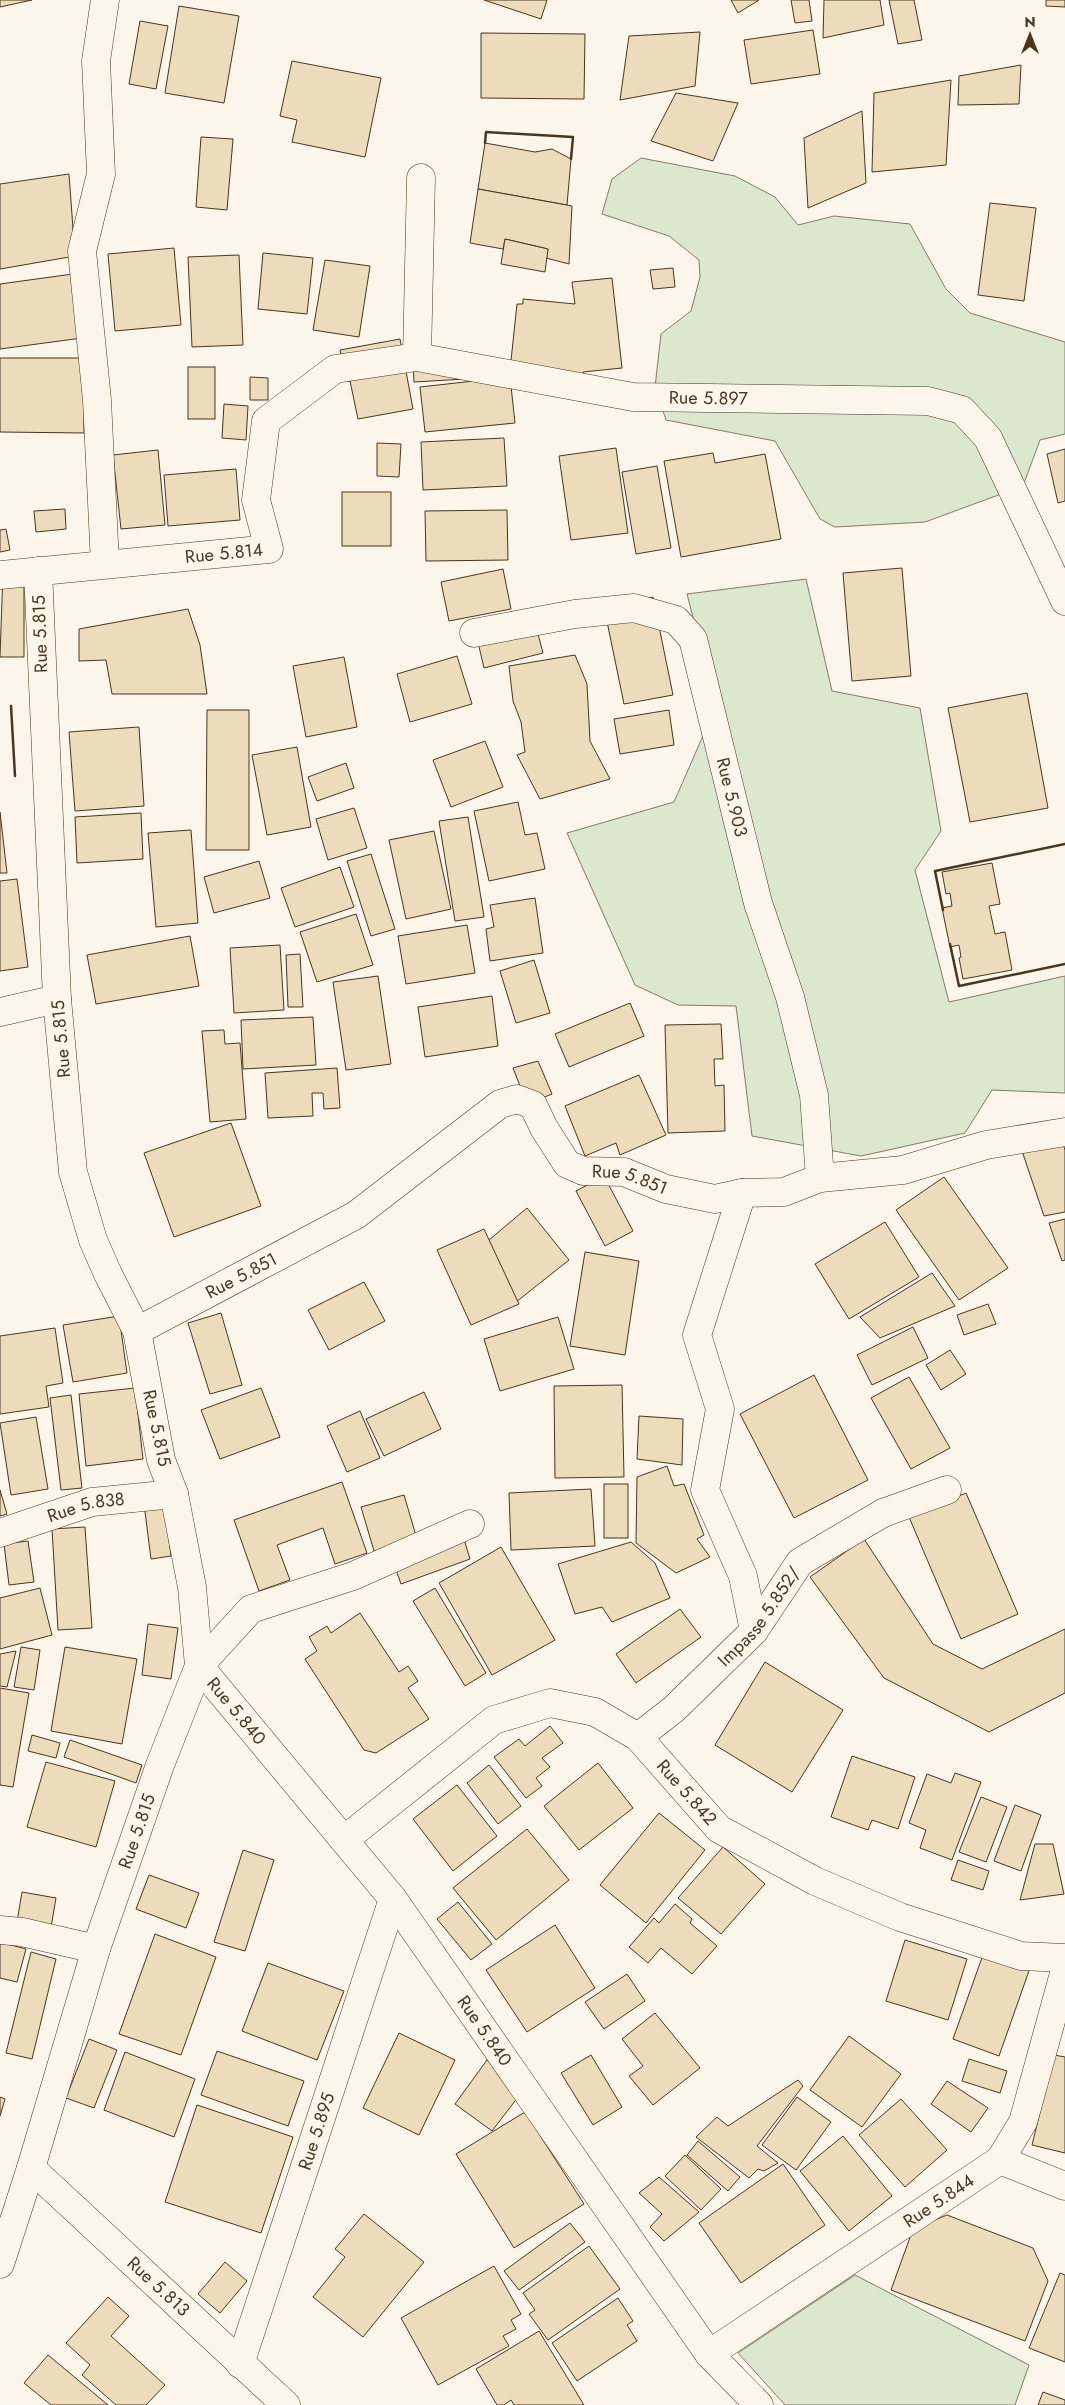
<svg xmlns="http://www.w3.org/2000/svg" width="1065" height="2405" font-family="Jost,sans-serif">
  <style>
    .green { fill: #dce7d0; stroke: #887966 }
    .building { fill: #ecdcbc; stroke: #4a3520 }
    .lines { fill: none; stroke-linecap: round; stroke-linejoin: round }
    .street-casing { stroke: #4a3520; stroke-width: 29 }
    .street { stroke: #fbf6e9; stroke-width: 28 }
    .wall { stroke: #4a3520; stroke-width: 2.5 }
    .labels { text-anchor: middle; stroke-width: 4; stroke-linejoin: round; paint-order: stroke }
    .street-label { font-size: 18px; fill: #4a3520; stroke: #fbf6e9 }
  </style>
  <rect width="100%" height="100%" fill="#fbf6e9"/>
  <!-- green -->
  <g class="green">
    <path d="M641,158l94,18 40,21 23,28 36,-9 76,8 36,65 24,24 95,29v92l-25,6 -17,46 -98,36 -90,5 -15,-8 -45,-78 -109,-21 -11,-33 6,-53 30,-23 9,-34 -1,-17 -30,-24 -67,-22 10,-35z"/>
    <path d="M806,579l26,112 88,17 21,123 -26,39 34,132 116,-26v117l-73,-3 -27,43 -104,23 -109,-20 -16,-130 -58,-1 -43,-20 -68,-152 107,-31 42,-96 -29,-112z"/>
    <path d="M855,2275l174,90 -14,40h-230l-47,-52z"/>
  </g>
  <!-- building -->
  <g class="building">
    <path d="M0,0h32l-32,7z"/>
    <path d="M484,0h63l-6,19z"/>
    <path d="M731,0h28l-21,13z"/>
    <path d="M791,0h18l3,21 -17,2z"/>
    <path d="M824,0h56l4,25 -61,13z"/>
    <path d="M889,0h25l8,40 -24,4z"/>
    <path d="M1046,0h19v7l-19,-1z"/>
    <path d="M179,6l60,10 -15,87 -59,-10z"/>
    <path d="M140,21l28,5 -12,63 -27,-5z"/>
    <path d="M813,30l7,44 -69,10 -7,-44z"/>
    <path d="M700,32l-5,54 -75,14 9,-64z"/>
    <path d="M481,33l104,1 -1,65 -103,-1z"/>
    <path d="M292,61l89,17 -16,79 -73,-15 5,-22 -17,-4z"/>
    <path d="M1021,65l-2,39 -61,1 1,-29z"/>
    <path d="M951,80l-5,85 -74,7 2,-79z"/>
    <path d="M676,93l62,10 -25,58 -62,-20z"/>
    <path d="M862,111l4,72 -58,25 -4,-70z"/>
    <path d="M201,137l32,2 -6,71 -31,-3z"/>
    <path d="M485,143l50,9 17,-3 19,10 -4,46 -89,-16z"/>
    <path d="M69,174l6,82 -75,13v-85z"/>
    <path d="M478,189l94,17 -3,58 -23,-6 2,-9 -43,-10 -2,10 -33,-6z"/>
    <path d="M990,203l46,5 -12,93 -46,-6z"/>
    <path d="M505,239l43,10 -3,23 -44,-8z"/>
    <path d="M174,248l7,77 -66,6 -7,-77z"/>
    <path d="M263,253l50,5 -6,56 -49,-5z"/>
    <path d="M239,255l4,90 -51,2 -4,-90z"/>
    <path d="M325,260l45,6 -11,71 -46,-7z"/>
    <path d="M673,268l2,19 -22,2 -3,-19z"/>
    <path d="M73,274l9,64 -82,11v-65z"/>
    <path d="M612,278l10,90 -39,4 1,5 -74,-7 7,-66h6v-5l52,5 -3,-22z"/>
    <path d="M400,339l13,70 -55,10 -8,-38h-4l-6,-31z"/>
    <path d="M412,350l53,29 -51,3z"/>
    <path d="M0,358h84v75l-84,-1z"/>
    <rect x="188" y="367" width="27" height="52"/>
    <path d="M250,377l18,1v22h-18z"/>
    <path d="M510,377l5,46 -90,9 -5,-45z"/>
    <path d="M224,404l24,2 -2,34 -24,-2z"/>
    <path d="M504,438l3,48 -84,4 -2,-48z"/>
    <path d="M377,443l24,1 -2,33 -22,-1z"/>
    <path d="M616,448l12,85 -57,7 -12,-84z"/>
    <path d="M1065,449v52l-7,2 -11,-49z"/>
    <path d="M158,450l7,75 -44,4 -8,-74z"/>
    <path d="M713,453l2,10 50,-9 16,85 -100,18 -17,-96z"/>
    <path d="M657,466l14,82 -35,6 -14,-82z"/>
    <path d="M236,469l4,51 -72,6 -4,-51z"/>
    <rect x="342" y="492" width="49" height="54"/>
    <path d="M65,509l1,20 -30,3 -2,-21z"/>
    <path d="M507,510l1,50 -82,1 -1,-50z"/>
    <path d="M6,529l4,21 -10,2v-22z"/>
    <path d="M902,568l9,108 -59,5 -9,-108z"/>
    <path d="M503,569l8,40 -62,12 -8,-39z"/>
    <path d="M3,570h21v87h-24z"/>
    <path d="M653,597l20,98 -49,9 -20,-97z"/>
    <path d="M188,609l12,36 7,49h-95l-6,-34 -27,1v-32z"/>
    <path d="M532,611l11,42 -59,15 -10,-43z"/>
    <path d="M575,655l12,29 3,57 20,38 -70,20 -23,-44 8,-3 -4,-30 -8,-21 -4,-35z"/>
    <path d="M457,656l15,48 -62,18 -13,-48z"/>
    <path d="M344,657l13,70 -51,10 -13,-71z"/>
    <path d="M1027,693l21,115 -78,14 -22,-114z"/>
    <path d="M207,710h42v140h-43z"/>
    <path d="M669,710l5,35 -54,9 -6,-35z"/>
    <path d="M139,727l5,79 -69,5 -6,-79z"/>
    <path d="M485,741l18,46 -52,20 -18,-47z"/>
    <path d="M297,747l14,80 -44,8 -15,-80z"/>
    <path d="M346,763l8,25 -37,13 -9,-24z"/>
    <path d="M518,802l7,33 12,-2 8,36 -56,12 -15,-70z"/>
    <path d="M354,808l13,40 -39,12 -12,-41z"/>
    <path d="M0,812l7,61h-7z"/>
    <path d="M141,813l2,46 -66,4 -2,-46z"/>
    <path d="M468,817l16,100 -29,4 -16,-100z"/>
    <path d="M191,830l7,93 -42,4 -8,-94z"/>
    <path d="M434,831l17,78 -45,10 -17,-79z"/>
    <path d="M371,854l24,75 -24,7 -24,-75z"/>
    <path d="M259,861l11,37 -56,15 -10,-36z"/>
    <path d="M992,863l8,41 -11,2 6,28 10,-2 7,38 -49,9 -4,-21 2,-1 -2,-12 -9,2 -8,-39 10,-2 -2,-13 -4,1 -4,-22z"/>
    <path d="M340,867l14,40 -59,20 -14,-39z"/>
    <path d="M17,879l11,88 -28,4v-90z"/>
    <path d="M535,898l8,55 -53,8 -4,-32 8,-2 -4,-22z"/>
    <path d="M356,914l17,51 -56,17 -17,-50z"/>
    <path d="M467,925l8,48 -69,11 -8,-48z"/>
    <path d="M190,936l9,50 -103,18 -9,-49z"/>
    <path d="M280,945l4,65 -50,3 -4,-65z"/>
    <path d="M300,954l3,53h-15l-2,-52z"/>
    <path d="M534,960l16,53 -34,10 -16,-52z"/>
    <path d="M378,976l13,88 -45,6 -13,-88z"/>
    <path d="M492,996l6,50 -73,11 -7,-50z"/>
    <path d="M630,1003l14,33 -75,31 -14,-33z"/>
    <path d="M313,1017l3,48 -73,4 -2,-49z"/>
    <path d="M721,1024l2,35h-9l1,27 9,-1 1,46 -57,2 -3,-108z"/>
    <path d="M224,1030l1,14 15,-1 6,76 -36,3 -8,-91z"/>
    <path d="M538,1061l14,33 -25,10 -14,-36z"/>
    <path d="M337,1068l3,40 -16,1 -1,-16h-11l1,23 -45,2 -3,-45z"/>
    <path d="M639,1075l27,60 -46,20 -4,-12 -31,13 -20,-50z"/>
    <path d="M231,1123l30,83 -87,31 -30,-84z"/>
    <path d="M1062,1141l3,9v62l-21,4 -23,-68z"/>
    <path d="M604,1176l29,55 -28,15 -29,-55z"/>
    <path d="M944,1177l64,91 -49,32 -63,-90z"/>
    <path d="M527,1208l42,52 -63,50 -25,-26 5,-5 -16,-23z"/>
    <path d="M1065,1219v41l-3,1 -13,-38z"/>
    <path d="M885,1222l34,55 -70,42 -34,-55z"/>
    <path d="M484,1229l35,75 -48,21 -34,-75z"/>
    <path d="M585,1252l54,9 -14,94 -55,-9z"/>
    <path d="M932,1273l23,33 -75,32 -20,-21z"/>
    <path d="M364,1282l21,39 -56,29 -21,-40z"/>
    <path d="M988,1304l8,20 -32,11 -7,-20z"/>
    <path d="M221,1313l21,72 -32,9 -22,-71z"/>
    <path d="M119,1316l8,57 -54,9 -10,-57z"/>
    <path d="M558,1317l16,52 -74,22 -16,-52z"/>
    <path d="M913,1327l15,31 -56,27 -15,-30z"/>
    <path d="M55,1328l8,55 -17,3 3,21 -49,7v-78z"/>
    <path d="M950,1350l16,24 -25,16 -15,-25z"/>
    <path d="M814,1375l54,105 -74,38 -54,-104z"/>
    <path d="M909,1377l41,71 -39,21 -40,-71z"/>
    <path d="M622,1385l2,92 -69,1 -1,-92z"/>
    <path d="M135,1388l8,71 -57,7 -7,-72z"/>
    <path d="M261,1388l19,49 -60,22 -19,-49z"/>
    <path d="M424,1392l17,37 -57,27 -18,-37z"/>
    <path d="M71,1395l11,93 -21,2 -11,-92z"/>
    <path d="M360,1411l20,47 -33,14 -20,-46z"/>
    <path d="M639,1416l44,3 -1,46 -45,-6z"/>
    <path d="M36,1417l12,72 -37,6 -11,-72z"/>
    <path d="M667,1466l7,20 10,-2 20,51 -7,4 13,18 -34,16 -40,-30 1,-66z"/>
    <path d="M342,1482l25,71 -32,11 -12,-36 -46,17 13,35 -31,11 -25,-71z"/>
    <rect x="604" y="1484" width="24" height="54"/>
    <path d="M591,1489l4,57 -84,4 -2,-57z"/>
    <path d="M0,1490l7,24 -7,2z"/>
    <path d="M966,1493l52,121 -57,25 -52,-122z"/>
    <path d="M404,1495l13,44 -43,12 -13,-44z"/>
    <path d="M164,1501l7,55 -20,3 -7,-55z"/>
    <path d="M85,1527l7,101 -34,2 -6,-101z"/>
    <path d="M463,1536l7,23 -69,25 -8,-23z"/>
    <path d="M864,1539l69,105 49,25 83,-40v64l-76,39 -105,-54 -74,-101z"/>
    <path d="M28,1541l6,41 -25,3 -5,-41z"/>
    <path d="M631,1542l24,21 15,35 -58,24 -10,-15 -27,7 -17,-50z"/>
    <path d="M501,1547l54,93 -63,35 -53,-92z"/>
    <path d="M40,1588l12,47 -52,14v-51z"/>
    <path d="M435,1588l51,85 -21,13 -52,-85z"/>
    <path d="M680,1609l21,28 -65,46 -20,-29z"/>
    <path d="M360,1613l39,59 9,-6 10,15 -10,7 21,31 -53,34 -12,-3 -59,-91 12,-8 -8,-14 18,-11 4,7z"/>
    <path d="M148,1624l30,4 -7,51 -29,-4z"/>
    <path d="M21,1647l19,3 -6,40 -20,-3z"/>
    <path d="M65,1647l72,12 -15,85 -71,-13z"/>
    <path d="M16,1651l-9,36 -7,-1v-32z"/>
    <path d="M765,1662l78,48 -51,82 -77,-47z"/>
    <path d="M0,1688l29,5 -16,94 -13,-2z"/>
    <path d="M550,1726l13,17 -21,15 8,9 -14,11 6,8 -16,12 -32,-41 25,-18 6,7z"/>
    <path d="M32,1735l28,8 -4,15 -28,-7z"/>
    <path d="M70,1740l72,25 -6,18 -72,-26z"/>
    <path d="M852,1756l63,21 -17,52 -26,-9 -4,10 -37,-13z"/>
    <path d="M46,1762l69,19 -19,66 -69,-20z"/>
    <path d="M598,1763l35,45 -54,42 -35,-44z"/>
    <path d="M489,1765l32,41 -23,18 -31,-41z"/>
    <path d="M955,1773l26,9 -29,78 -32,-12 6,-18 -17,-7 18,-49 24,9z"/>
    <path d="M457,1785l40,51 -44,35 -40,-52z"/>
    <path d="M981,1797l26,10 -21,55 -27,-10z"/>
    <path d="M1015,1805l26,10 -20,56 -27,-10z"/>
    <path d="M659,1813l46,37 -59,73 -46,-38z"/>
    <path d="M527,1829l42,51 -73,60 -43,-52z"/>
    <path d="M1035,1844h18l11,50 -44,6z"/>
    <path d="M723,1847l42,37 -44,50 -43,-36z"/>
    <path d="M243,1850l31,10 -29,91 -31,-9z"/>
    <path d="M958,1860l31,11 -6,19 -32,-10z"/>
    <path d="M149,1875l50,18 -13,35 -50,-19z"/>
    <path d="M22,1892l34,6 -5,29 -34,-5z"/>
    <path d="M458,1902l34,42 -21,16 -34,-41z"/>
    <path d="M675,1904l17,15 -2,4 27,23 -25,28 -31,-26 -13,15 -19,-16 25,-29 5,5z"/>
    <path d="M555,1925l40,63 -68,44 -41,-62z"/>
    <path d="M155,1934l61,23 -35,98 -62,-21z"/>
    <path d="M905,1940l62,19 -19,61 -62,-19z"/>
    <path d="M0,1942l26,7 -9,33 -17,-4z"/>
    <path d="M31,1952l25,7 -24,100 -26,-6z"/>
    <path d="M984,1952l46,16 -31,88 -46,-17z"/>
    <path d="M268,1963l76,28 -27,69 -75,-29z"/>
    <path d="M627,1974l18,27 -41,28 -19,-27z"/>
    <path d="M655,2013l45,55 -47,37 -24,-29 14,-10 -21,-27z"/>
    <path d="M399,2033l56,27 -36,75 -56,-27z"/>
    <path d="M849,2036l52,38 -39,53 -52,-37z"/>
    <path d="M89,2039l28,11 -23,58 -28,-10z"/>
    <path d="M217,2051l87,30 -16,45 -87,-31z"/>
    <path d="M125,2052l70,27 -21,58 -70,-27z"/>
    <path d="M591,2055l31,52 -29,18 -32,-52z"/>
    <path d="M1054,2055l11,2v96l-33,-8z"/>
    <path d="M969,2059l38,12 -7,22 -38,-12z"/>
    <path d="M487,2060l38,28 -33,43 -37,-27z"/>
    <path d="M798,2080l5,6 -46,60 21,17 -14,8 -6,-2 -9,9 -53,-41 21,-20 11,9z"/>
    <path d="M947,2081l41,27 -17,24 -40,-28z"/>
    <path d="M0,2097l5,2 -5,17z"/>
    <path d="M797,2097l34,25 -35,48 -34,-25z"/>
    <path d="M901,2099l46,51 -42,37 -46,-52z"/>
    <path d="M197,2105l96,32 -32,96 -96,-31z"/>
    <path d="M525,2112l59,92 -70,44 -58,-94z"/>
    <path d="M843,2136l49,60 -43,35 -49,-60z"/>
    <path d="M698,2141l42,36 -12,14 -41,-36z"/>
    <path d="M685,2155l36,34 -20,21 -36,-34z"/>
    <path d="M783,2164l42,61 -84,58 -42,-60z"/>
    <path d="M659,2177l40,35 -35,29 -14,-14 12,-13 -23,-21z"/>
    <path d="M364,2214l60,48 -61,75 -50,-40 32,-40 -10,-8z"/>
    <path d="M947,2215l86,33 15,33 -23,60 -134,-51 22,-61z"/>
    <path d="M570,2223l15,19 -66,48 -15,-19z"/>
    <path d="M589,2246l31,43 -72,51 -19,-26 6,-4 -12,-17z"/>
    <path d="M225,2262l22,19 -27,32 -22,-19z"/>
    <path d="M494,2266l27,48 -10,6 5,9 -13,7 6,10 -71,39 -37,-67z"/>
    <path d="M1060,2273l5,2v87l-36,-14z"/>
    <path d="M108,2297l21,19 -18,20 54,49 -19,20h-30l-34,-30 8,-10 -24,-22z"/>
    <path d="M618,2298l15,23 -6,4 10,16 -60,40 -25,-38z"/>
    <path d="M539,2331l45,74h-70l-3,-5 -7,5h-7l-21,-36z"/>
    <path d="M48,2355l60,50h-57l-27,-22z"/>
    <path d="M1043,2392l22,8v5h-27z"/>
  </g>
  <g class="lines">
    <!-- street casing -->
    <g class="street-casing">
      <g id="street">
        <path d="M105,0l-9,61 5,113 -19,77 15,149 8,164"/>
        <path id="s1" d="M421,178l-4,179 216,40 295,4 34,9 26,28 77,163"/>
        <path id="s2" d="M0,575l269,-26 -13,-49 10,-79 69,-52 82,-12"/>
        <path id="s3" d="M474,633l101,-19 59,-6 42,12 17,19 65,264 32,94 24,98 6,83"/>
        <path d="M0,1012l57,-13"/>
        <path d="M742,1193l-45,142 23,74 -15,81 38,86 11,55"/>
        <path id="s4" d="M137,1331l219,-116 144,-111 17,-5 16,6 11,23 23,36 16,7 41,1 42,17 49,10 27,-6 42,-1 36,-14 83,-8 83,-25 79,-13"/>
        <path id="s5" d="M470,1524l-117,52 -102,33 -52,57 194,233 316,455 50,51"/>
        <path id="s6" d="M0,1533l92,-31 82,-8"/>
        <path id="s7" d="M638,1737l36,-28 80,-78 46,-69 83,-49 64,-23"/>
        <path id="s8" d="M344,1840l150,-120 56,-17 45,9 43,25 81,92 96,52 85,36 121,39 44,2"/>
        <path d="M0,1930l22,2 74,17"/>
        <path d="M1000,2160l65,26"/>
        <path id="s9" d="M31,2168l255,237"/>
        <path id="s10" d="M0,2264l31,-96 65,-219 64,-184 39,-99 -7,-79 -18,-93 -13,-34 -24,-129 -29,-57 -15,-34 -20,-68 -16,-173 -19,-428"/>
        <path id="s11" d="M709,2354l291,-194 23,-38 42,-152"/>
        <path id="s12" d="M240,2364l153,-465"/>
      </g>
    </g>
    <!-- street -->
    <use href="#street" class="street"/>
    <!-- wall -->
    <g class="wall">
      <path d="M485,143l1,-11 87,5 -2,22"/>
      <path d="M11,706l4,70"/>
      <path d="M943,910l-8,-39 130,-27"/>
      <path d="M950,944l9,42 106,-22"/>
    </g>
  </g>
  <g class="labels">
    <!-- street labels -->
    <g class="street-label">
      <text dy="6" stroke="none"><textPath href="#s1" startOffset="474">Rue 5.897</textPath></text>
      <text dy="6" stroke="none"><textPath href="#s2" startOffset="225">Rue 5.814</textPath></text>
      <text transform="translate(40 634) rotate(-92)" y="6">Rue 5.815</text>
      <text dy="6" stroke="none"><textPath href="#s3" startOffset="394">Rue 5.903</textPath></text>
      <text transform="translate(61 1039) rotate(-95)" y="6">Rue 5.815</text>
      <text dy="6" stroke="none"><textPath href="#s4" startOffset="598">Rue 5.851</textPath></text>
      <text dy="6" stroke="none"><textPath href="#s4" startOffset="118">Rue 5.851</textPath></text>
      <text transform="translate(157 1428) rotate(78)" y="6">Rue 5.815</text>
      <text dy="6" stroke="none"><textPath href="#s6" startOffset="90">Rue 5.838</textPath></text>
      <text dy="6" stroke="none"><textPath href="#s7" startOffset="172">Impasse 5.852/</textPath></text>
      <text dy="6" stroke="none"><textPath href="#s5" startOffset="371">Rue 5.840</textPath></text>
      <text dy="6" stroke="none"><textPath href="#s8" startOffset="420">Rue 5.842</textPath></text>
      <text dy="6" stroke="none"><textPath href="#s10" startOffset="454">Rue 5.815</textPath></text>
      <text dy="6" stroke="none"><textPath href="#s5" startOffset="776">Rue 5.840</textPath></text>
      <text dy="6" stroke="none"><textPath href="#s12" startOffset="245">Rue 5.895</textPath></text>
      <text dy="6" stroke="none"><textPath href="#s11" startOffset="276">Rue 5.844</textPath></text>
      <text dy="6" stroke="none"><textPath href="#s9" startOffset="174">Rue 5.813</textPath></text>
    </g>
  </g>
  <!-- north arrow -->
  <g transform="translate(1030 35)" stroke="#fbf6e9" stroke-width="4" paint-order="stroke">
  <path d="M0-4L9 19L0 12L-9 19Z" fill="#4a3520"/>
  <text y="-8" font-size="14" font-weight="bold" text-anchor="middle" fill="#4a3520">N</text>
  </g>
</svg>
